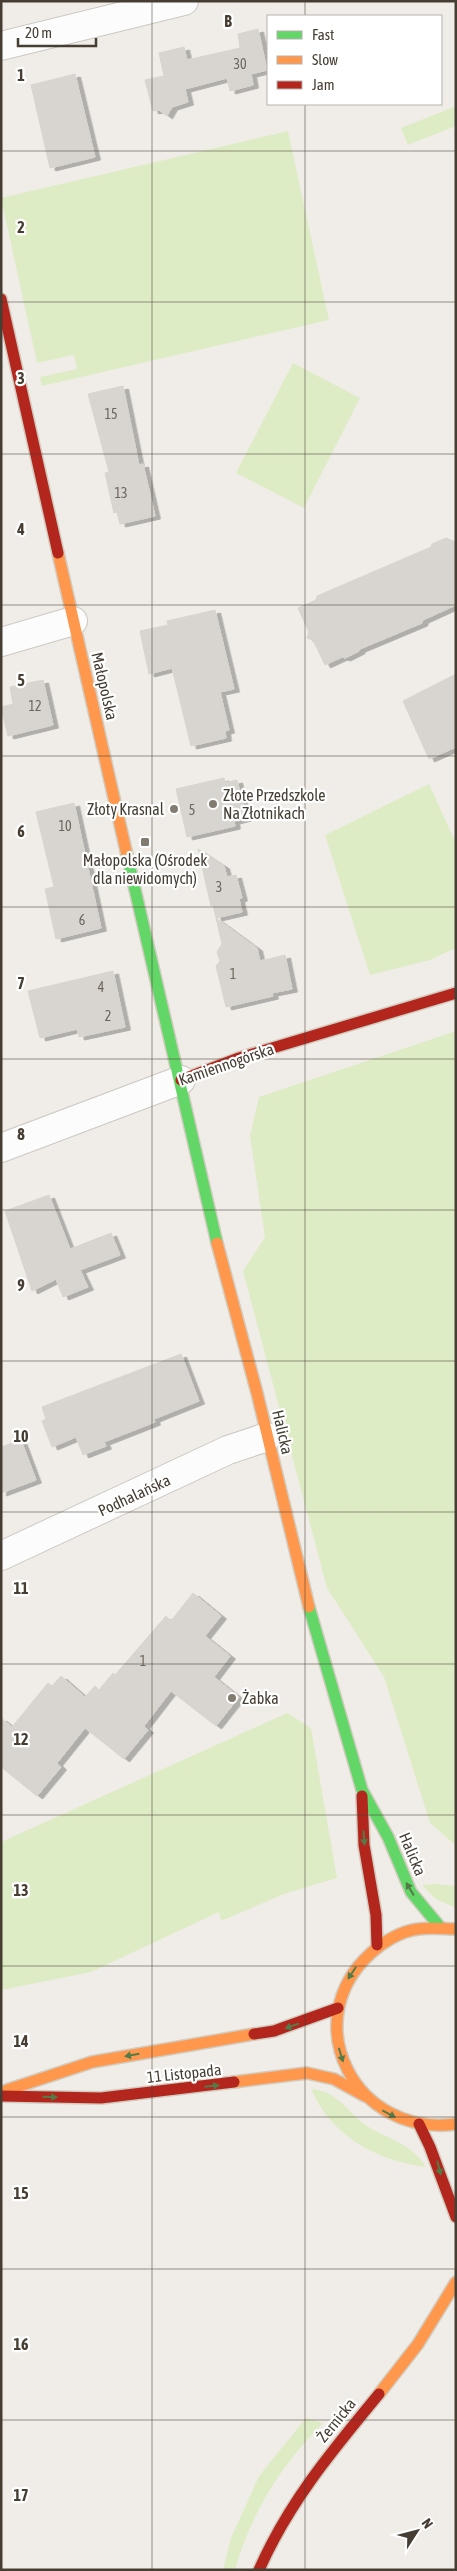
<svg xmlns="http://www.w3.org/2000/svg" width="457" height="2571" font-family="'Asap Condensed',sans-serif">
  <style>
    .green { fill: #deecc5 }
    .building { fill: #d8d4cf; stroke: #d8d4cd; filter: url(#shadow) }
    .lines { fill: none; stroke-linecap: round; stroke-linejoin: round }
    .street-casing { stroke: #ccc9c3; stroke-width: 30 }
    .fast-casing { stroke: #d1ccbf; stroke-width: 14 }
    .slow-casing { stroke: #d1ccbf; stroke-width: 14 }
    .jam-casing { stroke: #d1ccbf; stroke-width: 14 }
    .street { stroke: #fdfcfc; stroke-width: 28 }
    .fast { stroke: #63d668; stroke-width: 11 }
    .slow { stroke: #ff974d; stroke-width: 11 }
    .jam { stroke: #b3261e; stroke-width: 11 }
    .oneway { fill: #527b48 }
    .grid { fill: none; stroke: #463e33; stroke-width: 1; stroke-opacity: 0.55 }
    .poi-dot { fill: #827b72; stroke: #fff; stroke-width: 2 }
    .labels { text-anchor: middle; stroke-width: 4.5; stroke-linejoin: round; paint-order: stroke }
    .number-label { font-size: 14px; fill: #6c655c }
    .street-label { font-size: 16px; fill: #463e33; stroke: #fff }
    .poi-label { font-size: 16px; fill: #463e33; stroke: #fff; text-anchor: start }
    .grid-label { font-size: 16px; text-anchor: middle; font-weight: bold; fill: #463e33; stroke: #fff; stroke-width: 4.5; stroke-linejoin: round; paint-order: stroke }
  </style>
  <defs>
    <filter id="shadow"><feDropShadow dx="5.5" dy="3" stdDeviation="0" flood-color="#0004"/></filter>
  </defs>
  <rect width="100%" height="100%" fill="#f0ede8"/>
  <!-- green -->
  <g class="green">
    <path d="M456,106v20l-48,19 -7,-17z"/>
    <path d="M288,131l41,189 -287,66 -2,-9 37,-8 -3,-14 -37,8 -36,-165z"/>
    <path d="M293,363l67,35 -56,110 -68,-35z"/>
    <path d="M429,784l27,59v105l-26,12 -60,15 -45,-140z"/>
    <path d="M456,1031v814h-1l-25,-22 -46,-146 -57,-89 -84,-317 22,-34 -15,-101 9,-39z"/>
    <path d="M287,1713l24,15 26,150 -53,16 -63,27 -2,-9 -128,60 -90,18v-148z"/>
    <path d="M435,1884l21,2v22l-20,-9 -14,-14z"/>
    <path d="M311,2089c26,1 36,23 56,37 24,15 43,16 59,41 -49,-6 -95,-31 -115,-78z"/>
    <path d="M306,2418l17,5c-43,44 -71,88 -88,147h-12l8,-32 28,-62z"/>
  </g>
  <!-- building -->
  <g class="building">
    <path d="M258,29l9,41 -16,4 2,11 -23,6 -3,-13 -42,11 3,13 -16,5 -5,9 -8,-6 -6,1 -8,-31 19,-4 -5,-23 25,-6 3,13 53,-12 -2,-14z"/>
    <path d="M75,74l20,83 -45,11 -19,-83z"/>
    <path d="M123,386l16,79 4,-1 12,52 -35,8 -3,-12 -3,1 -9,-40 4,-1 -21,-78z"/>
    <path d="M446,538l10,4v63l-33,15 -1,3 -62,26 -1,2 -14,7 -3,-1 -17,8 -12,-25 -6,-2 2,-6 -11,-24 18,-8 1,-4 114,-49 1,-3z"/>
    <path d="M215,610l19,79 -14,3 9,38 -4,1 1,7 -35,8 -19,-78 -23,6 -9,-43 28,-6 -1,-4z"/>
    <path d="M456,674v73l-27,12 -26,-58z"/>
    <path d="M43,680l10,45 -45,11 -7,-29 12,-3 -3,-17z"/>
    <path d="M224,778l1,5 12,-3 9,38 -12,3 1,5 -48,11 -11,-48z"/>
    <path d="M74,803l27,125 -45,11 -11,-50 9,-2 -18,-75z"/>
    <path d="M198,849l26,17 3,11 9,-2 6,23 -3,1 3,13 -26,6 -3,-13 -2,1z"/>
    <path d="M216,918l41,30 3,13 25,-6 7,34 -20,4 1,3 -47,11 -10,-41 4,-5 -3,-9 5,-8z"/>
    <path d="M113,971l12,56 -46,10 -2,-8 -37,9 -12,-47z"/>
    <path d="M49,1195l21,54 41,-16 9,22 -40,15 8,17 -25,10 -7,-18 -24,12 -27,-80z"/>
    <path d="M181,1354l18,47 -45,18 1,3 -51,20 2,4 -23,9 -7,-18 -24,10 -10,-26 4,-2 -4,-12z"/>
    <path d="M21,1440l15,40 -35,13v-46z"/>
    <path d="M193,1593l28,23 -16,20 25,20 -16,21 25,20 -23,29 -45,-35 -27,35 4,4 -24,29 -39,-31 -28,35 4,4 -24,29 -36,-29v-49l11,9 36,-44 4,3 9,-10 24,21 10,-11 4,4 14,-17 2,2 51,-59 5,5z"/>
  </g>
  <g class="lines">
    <!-- street casing -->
    <g class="street-casing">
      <g id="street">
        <path d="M1,46l183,-45"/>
        <path d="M1,642l72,-21"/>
        <path d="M1,1148l180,-68"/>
        <path d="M1,1556l227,-106 39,-13"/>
      </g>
    </g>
    <!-- fast casing -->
    <g class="fast-casing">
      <g id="fast">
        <path d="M127,855l90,388"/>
        <path d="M309,1607l53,183 26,47 23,55 29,35"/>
      </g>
    </g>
    <!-- slow casing -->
    <g class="slow-casing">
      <g id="slow">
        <path d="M58,553l69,302"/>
        <path d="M217,1243l40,150 52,214"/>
        <path d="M456,1929c-12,0 -26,-2 -38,0 -17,2 -35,13 -47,24 -76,69 -15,185 85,171"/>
        <path d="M234,2082l73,-9 27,6 31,17"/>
        <path d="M7,2090l85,-28 162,-28"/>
        <path d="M379,2394l39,-50 38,-62"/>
      </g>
    </g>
    <!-- jam casing -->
    <g class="jam-casing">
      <g id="jam">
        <path d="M1,299l57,254"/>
        <path d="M181,1080l58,-22 217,-65"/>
        <path d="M362,1796l2,49 12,70 1,30"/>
        <path d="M254,2034l20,-3 64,-23"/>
        <path d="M1,2096l100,2 133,-16"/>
        <path d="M419,2124l11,23 26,70"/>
        <path d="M259,2570c30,-68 73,-119 120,-176"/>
      </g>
    </g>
    <!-- street -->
    <use href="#street" class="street"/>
    <!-- fast -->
    <use href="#fast" class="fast"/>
    <!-- slow -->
    <use href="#slow" class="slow"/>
    <!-- jam -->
    <use href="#jam" class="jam"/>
  </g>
  <!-- one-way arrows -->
  <defs><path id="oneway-solid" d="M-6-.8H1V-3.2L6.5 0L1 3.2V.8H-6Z" transform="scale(1.25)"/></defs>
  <g class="oneway">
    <use href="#oneway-solid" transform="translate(364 1838) rotate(86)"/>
    <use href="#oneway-solid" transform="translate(410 1889) rotate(-121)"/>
    <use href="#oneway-solid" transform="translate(352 1973) rotate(123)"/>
    <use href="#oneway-solid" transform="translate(292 2026) rotate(161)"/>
    <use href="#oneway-solid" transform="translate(132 2055) rotate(170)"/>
    <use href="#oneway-solid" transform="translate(341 2055) rotate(73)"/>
    <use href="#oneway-solid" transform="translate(212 2086) rotate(-6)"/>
    <use href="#oneway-solid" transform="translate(50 2097) rotate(1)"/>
    <use href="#oneway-solid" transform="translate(389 2114) rotate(28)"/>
    <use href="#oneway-solid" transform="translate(439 2168) rotate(75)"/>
  </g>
  <!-- grid -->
  <path class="grid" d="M152,1v2569M305,1v15M305,104v2466M1,151h455M1,302h455M1,454h455M1,605h455M1,756h455M1,907h455M1,1059h455M1,1210h455M1,1361h455M1,1512h455M1,1664h455M1,1815h455M1,1966h455M1,2117h455M1,2269h455M1,2420h455"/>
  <!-- markers -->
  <g class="poi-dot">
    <circle cx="213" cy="804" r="5"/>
    <circle cx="174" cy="809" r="5"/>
    <rect x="140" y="837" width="10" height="10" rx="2.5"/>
    <circle cx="232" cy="1698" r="5"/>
  </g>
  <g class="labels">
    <!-- number labels -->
    <g class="number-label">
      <text x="240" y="69">30</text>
      <text x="111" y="419">15</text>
      <text x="121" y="498">13</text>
      <text x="35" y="711">12</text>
      <text x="192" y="815">5</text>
      <text x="65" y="831">10</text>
      <text x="219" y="892">3</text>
      <text x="82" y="925">6</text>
      <text x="233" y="979">1</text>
      <text x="101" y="992">4</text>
      <text x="108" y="1021">2</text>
      <text x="143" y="1666">1</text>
    </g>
    <!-- street labels -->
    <g class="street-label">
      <text transform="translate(105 686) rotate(77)" y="6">Małopolska</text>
      <text transform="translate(226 1064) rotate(-19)" y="6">Kamiennogórska</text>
      <text transform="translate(283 1432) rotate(77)" y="6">Halicka</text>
      <text transform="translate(134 1495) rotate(-25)" y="6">Podhalańska</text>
      <text transform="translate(413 1854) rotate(67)" y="6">Halicka</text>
      <text transform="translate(184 2073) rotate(-6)" y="6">11 Listopada</text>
      <text transform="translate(336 2420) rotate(-51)" y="6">Żernicka</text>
    </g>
    <!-- poi labels -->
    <g class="poi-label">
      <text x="223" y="801">Złote Przedszkole<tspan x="223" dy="18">Na Złotnikach</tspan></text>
      <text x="164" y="815" text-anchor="end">Złoty Krasnal</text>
      <text x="145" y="866" text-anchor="middle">Małopolska (Ośrodek<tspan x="145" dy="18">dla niewidomych)</tspan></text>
      <text x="242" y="1704">Żabka</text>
    </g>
  </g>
  <g class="grid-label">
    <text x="228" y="27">B</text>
    <text x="21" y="81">1</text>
    <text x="21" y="233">2</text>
    <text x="21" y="384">3</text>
    <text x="21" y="535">4</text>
    <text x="21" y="686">5</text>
    <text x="21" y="837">6</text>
    <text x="21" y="989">7</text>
    <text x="21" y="1140">8</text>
    <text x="21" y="1291">9</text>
    <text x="21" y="1442">10</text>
    <text x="21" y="1594">11</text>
    <text x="21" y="1745">12</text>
    <text x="21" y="1896">13</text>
    <text x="21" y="2047">14</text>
    <text x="21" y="2199">15</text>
    <text x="21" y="2350">16</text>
    <text x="21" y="2501">17</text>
  </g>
  <!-- border -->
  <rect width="457" height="2571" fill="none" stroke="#463e33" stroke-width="5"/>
  <!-- legend -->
  <rect x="267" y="15" width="175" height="90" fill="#ffffff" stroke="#b5b2ad"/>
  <rect x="277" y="31" width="25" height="8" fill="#63d668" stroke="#b5b2ad"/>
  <text x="312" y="40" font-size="15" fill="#463e33">Fast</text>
  <rect x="277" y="56" width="25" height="8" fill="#ff974d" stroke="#b5b2ad"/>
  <text x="312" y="65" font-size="15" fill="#463e33">Slow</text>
  <rect x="277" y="81" width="25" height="8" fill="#b3261e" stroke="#b5b2ad"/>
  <text x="312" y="90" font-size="15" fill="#463e33">Jam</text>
  <!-- north arrow -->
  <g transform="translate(417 2531) rotate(54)" stroke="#ffffff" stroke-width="4" paint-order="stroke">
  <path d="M0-4L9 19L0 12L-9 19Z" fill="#463e33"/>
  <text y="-8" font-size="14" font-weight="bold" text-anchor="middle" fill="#463e33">N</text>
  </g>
  <!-- scale -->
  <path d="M18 38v8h78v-8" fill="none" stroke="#463e33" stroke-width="2.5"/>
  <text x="25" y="38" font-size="15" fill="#463e33" stroke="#ffffff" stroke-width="4" paint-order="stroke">20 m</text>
</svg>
